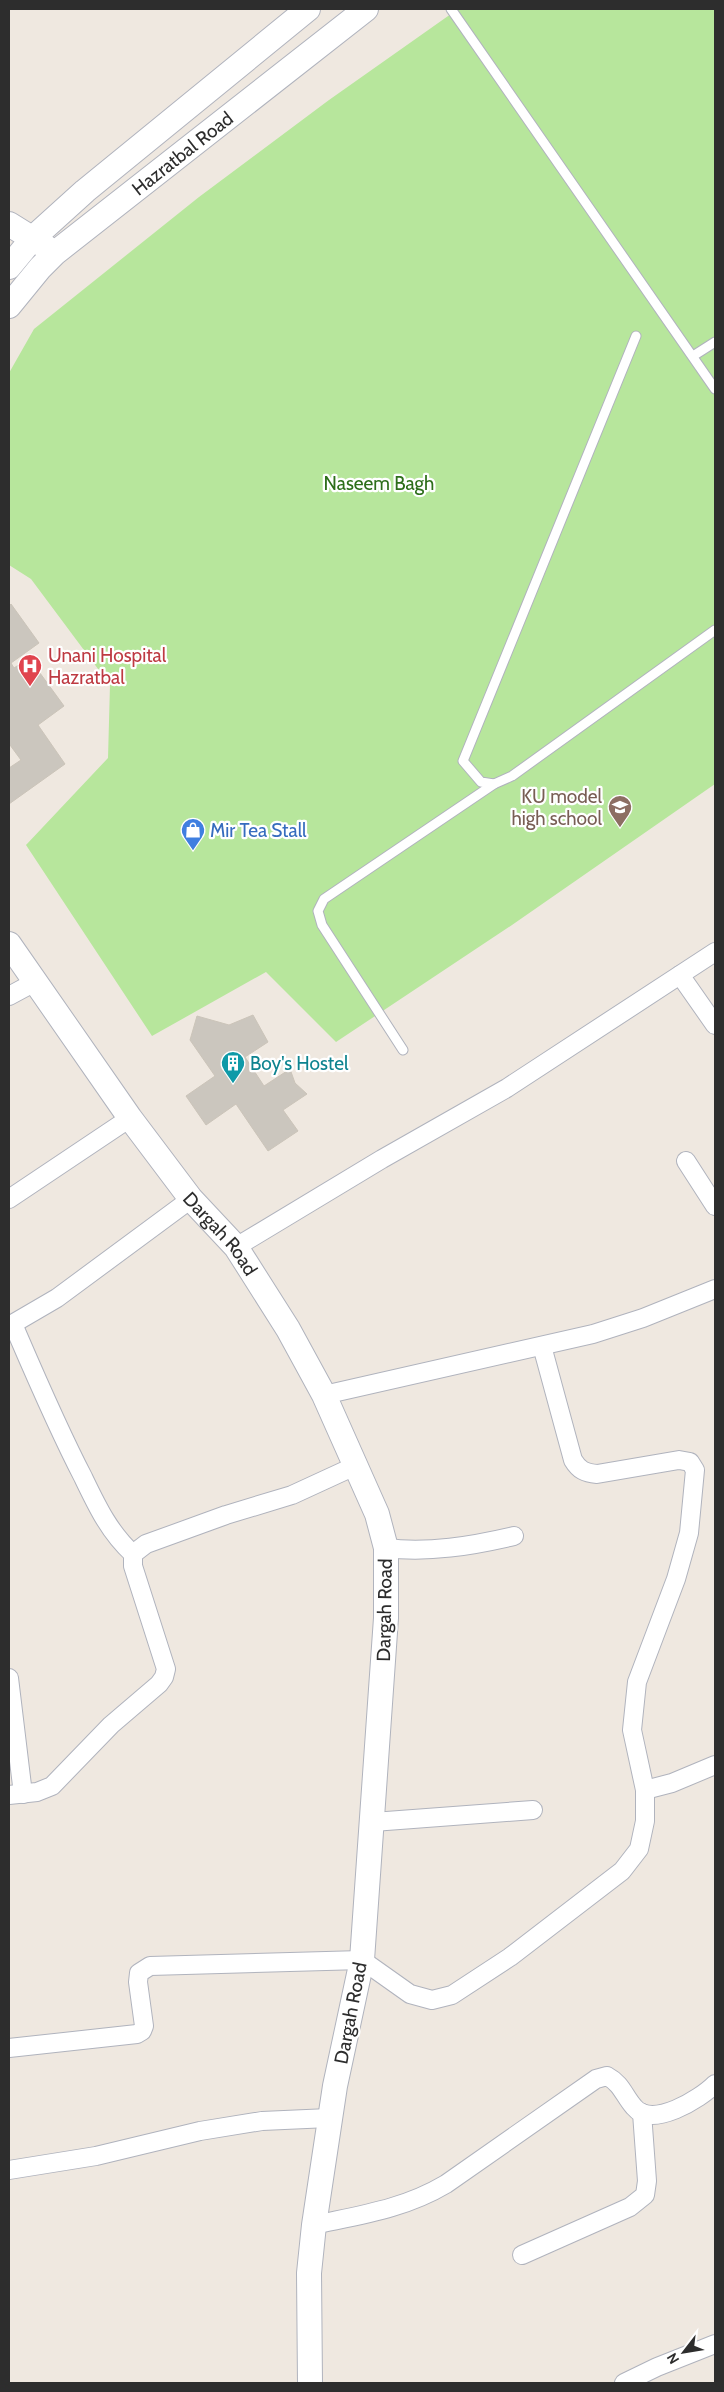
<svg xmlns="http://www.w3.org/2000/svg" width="724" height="2392" font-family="Cabin,sans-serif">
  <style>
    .green { fill: #b7e69c }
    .building { fill: #cbc6be; stroke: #cbc4b9 }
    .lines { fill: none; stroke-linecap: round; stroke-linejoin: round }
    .lane-casing { stroke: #b0b3bd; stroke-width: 11 }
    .street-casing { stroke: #b0b3bd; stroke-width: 20 }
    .secondary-casing { stroke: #b0b3bd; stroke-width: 26 }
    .lane { stroke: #fff; stroke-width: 9 }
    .street { stroke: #fff; stroke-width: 18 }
    .secondary { stroke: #fff; stroke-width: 24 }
    .labels { text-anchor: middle; stroke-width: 4.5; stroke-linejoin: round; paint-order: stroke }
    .street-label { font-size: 19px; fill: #2d2d2d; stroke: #fff }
    .park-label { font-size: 19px; fill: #2d6e1a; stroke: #fff }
    .health-label { font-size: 19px; fill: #be3a42; stroke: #fff; text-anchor: start }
    .education-label { font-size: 19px; fill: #785e54; stroke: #fff; text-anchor: end }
    .shop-label { font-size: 19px; fill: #366cbe; stroke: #fff; text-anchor: start }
    .culture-label { font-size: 19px; fill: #0d838f; stroke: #fff; text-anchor: start }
  </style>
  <rect width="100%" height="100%" fill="#efe8e0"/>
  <!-- green -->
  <path class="green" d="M458,9h257v775l-203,141 -176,117 -70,-70 -114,64 -126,-191 82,-87 2,-73 -79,-106 -22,-14v-192l25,-44 165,-132 130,-97z"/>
  <!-- building -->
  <g class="building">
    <path d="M11,604l28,39 -28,20 3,5 15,-10 35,48 -26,19 27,39 -56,40v-36l12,-8 -11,-15 -1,1v-140z"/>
    <path d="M253,1015l15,27 -23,15 19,29 26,-17 5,14 12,11 -24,16 15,21 -30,20 -32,-47 -30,21 -20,-29 29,-20 -25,-36 7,-24 32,9z"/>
  </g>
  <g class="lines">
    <!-- lane casing -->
    <g class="lane-casing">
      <g id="lane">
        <path d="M451,9l264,380"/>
        <path d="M636,336l-173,425 18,21 13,2 18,-8 203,-146"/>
        <path d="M693,356l22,-14"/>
        <path d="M403,1050l-81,-125 -4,-14 6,-12 170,-115"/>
      </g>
    </g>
    <!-- street casing -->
    <g class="street-casing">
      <g id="street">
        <path d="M680,975l35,50"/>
        <path d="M9,996l26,-14"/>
        <path d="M686,1161l29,45"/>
        <path d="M9,1199l121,-81"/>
        <path d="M236,1247l146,-88 125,-71 208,-136"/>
        <path d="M9,1326l48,-28 134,-99"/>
        <path d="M324,1395l269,-61 50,-16 72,-29"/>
        <path d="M386,1548c43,5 85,-2 128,-12"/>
        <path d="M133,1554l13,-10 80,-29 66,-20 63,-29"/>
        <path d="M9,1678l14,116"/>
        <path d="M645,1790l27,-7 43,-18"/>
        <path d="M9,1795l28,-3 15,-6 59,-61 48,-41 5,-7 2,-8 -33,-103v-12c-24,-22 -36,-48 -50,-77 -26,-50 -48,-102 -70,-153"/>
        <path d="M373,1822l160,-12"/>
        <path d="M9,2048l128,-14 5,-3 2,-5 -6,-44 1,-9 11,-7 212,-6 48,34 22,6 20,-5 58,-38 112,-86 17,-22 6,-28v-31l-13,-60 5,-48 39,-103 13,-46 6,-63 -5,-8 -11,-2 -82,14c-12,-1 -18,-4 -24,-14l-31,-114"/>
        <path d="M9,2170l87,-14 104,-25 62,-10 67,-3"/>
        <path d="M314,2225c46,-10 90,-16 132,-41l150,-105 11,-3c15,8 17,20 27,31 18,22 66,-8 81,-23"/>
        <path d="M522,2255l108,-48 15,-12 2,-14 -5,-68"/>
        <path d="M624,2383l33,-16 58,-23"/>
      </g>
    </g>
    <!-- secondary casing -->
    <g class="secondary-casing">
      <g id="secondary">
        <path d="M9,224l37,23"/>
        <path d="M9,267l24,-29 52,-47 223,-182"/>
        <path id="s1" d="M9,306l31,-38 15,-15 311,-244"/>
        <path id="s2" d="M9,944l121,174 61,81 45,48 52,82 36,66 53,119 9,34v70l-24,342 -27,126 -21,139 -5,48 1,110"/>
      </g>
    </g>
    <!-- lane -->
    <use href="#lane" class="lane"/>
    <!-- street -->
    <use href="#street" class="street"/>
    <!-- secondary -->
    <use href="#secondary" class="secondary"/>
  </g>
  <!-- icons -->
  <defs>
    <g id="hospital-pin" transform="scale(1.25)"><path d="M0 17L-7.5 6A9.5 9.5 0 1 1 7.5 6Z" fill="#e0444e" stroke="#fff"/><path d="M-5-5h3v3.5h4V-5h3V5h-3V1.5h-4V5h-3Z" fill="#fff"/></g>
    <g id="school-pin" transform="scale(1.25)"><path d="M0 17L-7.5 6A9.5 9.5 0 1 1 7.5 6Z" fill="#8d6e63" stroke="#fff"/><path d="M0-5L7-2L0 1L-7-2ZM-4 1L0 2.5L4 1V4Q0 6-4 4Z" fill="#fff"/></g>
    <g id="shop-pin" transform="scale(1.25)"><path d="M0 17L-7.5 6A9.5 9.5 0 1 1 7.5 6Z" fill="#3f7fe0" stroke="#fff"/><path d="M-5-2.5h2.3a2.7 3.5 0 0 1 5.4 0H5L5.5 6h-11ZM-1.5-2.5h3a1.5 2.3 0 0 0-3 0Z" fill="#fff"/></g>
    <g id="building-pin" transform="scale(1.25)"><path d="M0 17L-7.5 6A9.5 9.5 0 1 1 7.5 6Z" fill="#0f9aa8" stroke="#fff"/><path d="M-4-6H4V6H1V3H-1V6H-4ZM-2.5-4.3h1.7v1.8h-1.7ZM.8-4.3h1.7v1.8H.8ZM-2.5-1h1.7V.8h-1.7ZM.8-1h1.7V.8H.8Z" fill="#fff"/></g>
  </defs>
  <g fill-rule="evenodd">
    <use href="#hospital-pin" x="30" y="666"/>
    <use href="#school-pin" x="620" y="807"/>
    <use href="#shop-pin" x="193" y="830"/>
    <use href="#building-pin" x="233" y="1063"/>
  </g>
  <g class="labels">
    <!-- street labels -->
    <g class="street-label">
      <text dy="7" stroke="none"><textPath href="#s1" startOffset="232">Hazratbal Road</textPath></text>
      <text dy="7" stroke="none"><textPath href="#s2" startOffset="359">Dargah Road</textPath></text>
      <text transform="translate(384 1610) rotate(-89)" y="7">Dargah Road</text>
      <text transform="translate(350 2013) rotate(-79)" y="7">Dargah Road</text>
    </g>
    <!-- park labels -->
    <g class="park-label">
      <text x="379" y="490">Naseem Bagh</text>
    </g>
    <!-- health labels -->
    <g class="health-label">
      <text x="48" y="662">Unani Hospital<tspan x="48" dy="22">Hazratbal</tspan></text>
    </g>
    <!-- education labels -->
    <g class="education-label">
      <text x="602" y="803">KU model<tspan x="602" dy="22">high school</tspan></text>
    </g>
    <!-- shop labels -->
    <g class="shop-label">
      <text x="210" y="837">Mir Tea Stall</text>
    </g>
    <!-- culture labels -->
    <g class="culture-label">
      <text x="250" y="1070">Boy's Hostel</text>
    </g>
  </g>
  <!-- border -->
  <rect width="724" height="2392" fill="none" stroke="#2d2d2d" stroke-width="20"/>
  <!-- north arrow -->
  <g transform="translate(684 2352) rotate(239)" stroke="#ffffff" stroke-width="4" paint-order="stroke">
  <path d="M0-4L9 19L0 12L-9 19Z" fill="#2d2d2d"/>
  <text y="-8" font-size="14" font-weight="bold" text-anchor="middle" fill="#2d2d2d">N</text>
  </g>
</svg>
